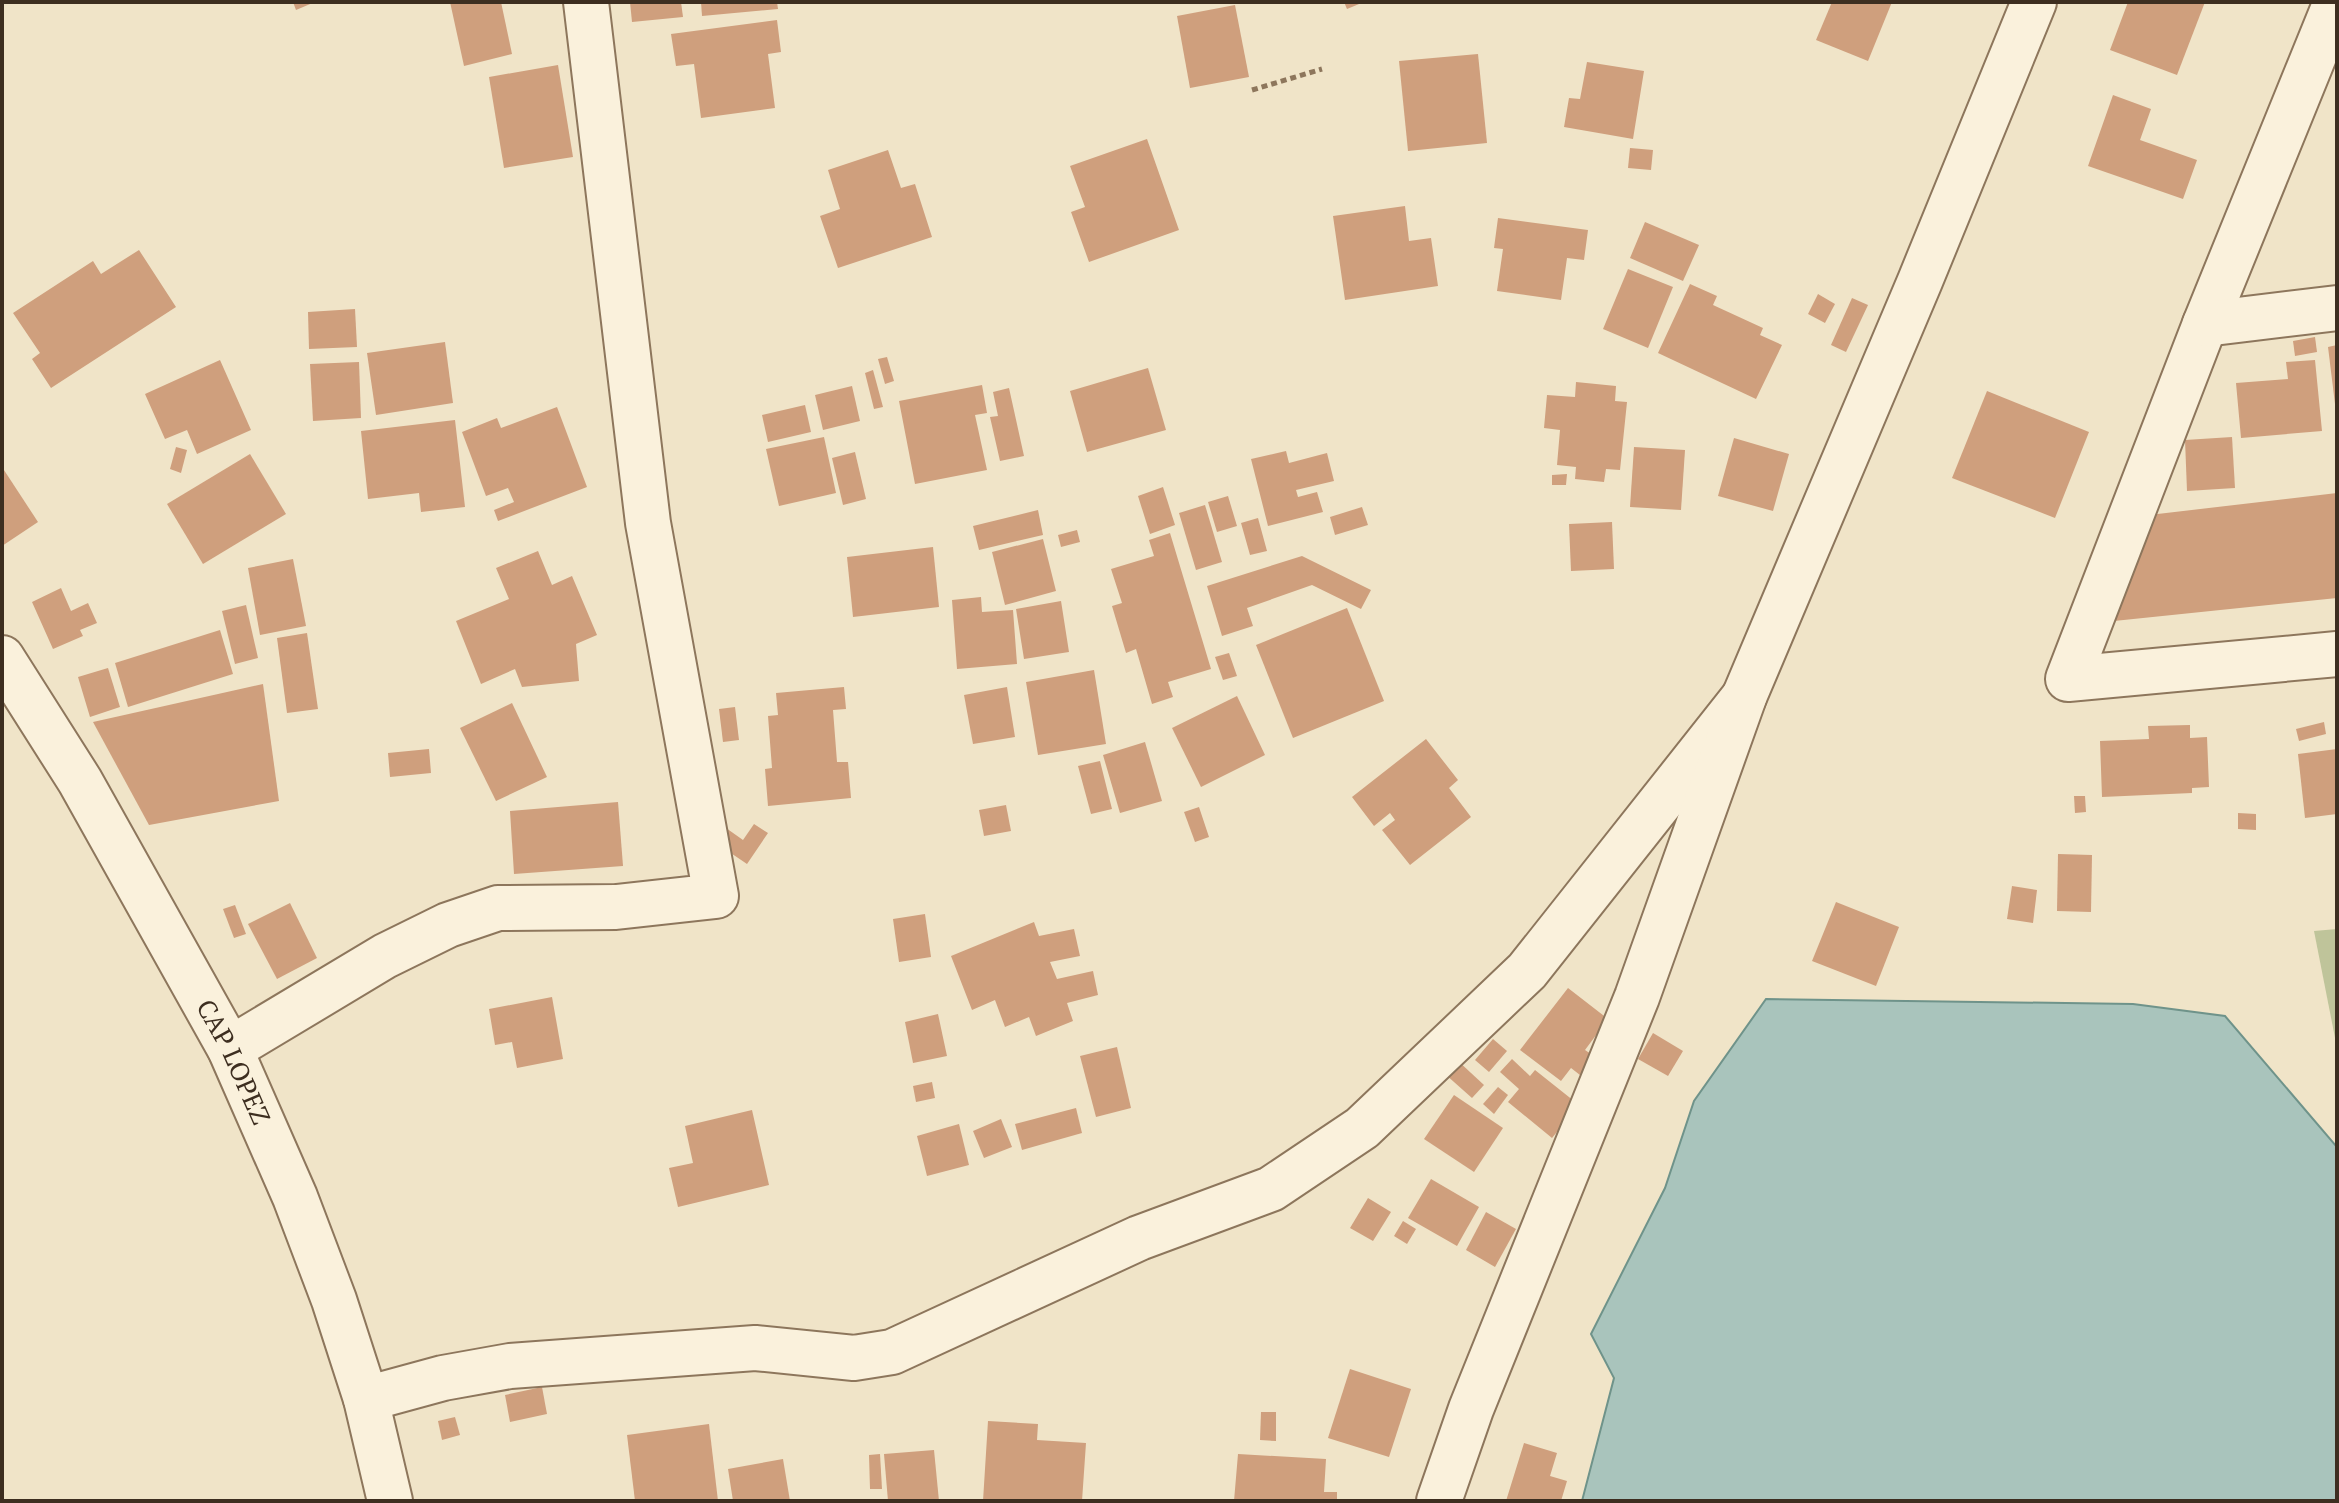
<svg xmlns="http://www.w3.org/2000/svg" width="2339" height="1503" font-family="'PT Serif',serif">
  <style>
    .cemetery { fill: #bfc49a }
    .water { fill: #a9c4bc; stroke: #6f938a; stroke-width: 2 }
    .building { fill: #cf9f7d }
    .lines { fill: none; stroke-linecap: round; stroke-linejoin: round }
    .minor-casing { stroke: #8d765c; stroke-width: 48 }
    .tertiary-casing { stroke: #8d765c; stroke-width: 48 }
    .path { stroke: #8d765c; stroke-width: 5; stroke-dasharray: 6 4; stroke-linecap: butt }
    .minor { stroke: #faf1dc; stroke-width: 44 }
    .tertiary { stroke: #faf1dc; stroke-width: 44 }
    .labels { text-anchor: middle; stroke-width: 6; stroke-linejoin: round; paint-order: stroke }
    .street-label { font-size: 26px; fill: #3d2e20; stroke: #f7eed8 }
  </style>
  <rect width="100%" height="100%" fill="#f0e4c8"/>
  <!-- cemetery -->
  <path class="cemetery" d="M2337,929v119l-23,-117z"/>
  <!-- water -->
  <path class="water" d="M1766,999l367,5 92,12 112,131v354h-755l32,-123 -23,-44 74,-146 29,-87z"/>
  <!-- building -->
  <g class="building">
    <path d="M293,2h22l-19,8z"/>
    <path d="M450,2h51l11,52 -48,12z"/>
    <path d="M630,2h51l2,15 -51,5z"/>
    <path d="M701,2h76l1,7 -76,7z"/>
    <path d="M1344,2h20l-17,7z"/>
    <path d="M1832,2h60l-24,59 -52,-21z"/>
    <path d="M2128,2h77l-28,73 -67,-25z"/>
    <path d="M1235,5l14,72 -59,11 -13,-72z"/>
    <path d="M777,20l4,32 -13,2 7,54 -74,10 -7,-54 -18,2 -5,-32z"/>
    <path d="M1478,54l9,89 -79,8 -9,-90z"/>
    <path d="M1587,62l57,9 -11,68 -69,-12 5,-29 11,1z"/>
    <path d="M558,65l15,92 -69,11 -15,-91z"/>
    <path d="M2113,95l38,14 -11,31 57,20 -14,39 -95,-33z"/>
    <path d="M1147,139l32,91 -90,32 -18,-50 14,-5 -15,-41z"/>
    <path d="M1630,148l23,2 -2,20 -23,-2z"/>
    <path d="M888,150l13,38 14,-4 17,53 -94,31 -18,-52 20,-7 -12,-39z"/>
    <path d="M1405,206l4,35 22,-3 7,48 -93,14 -12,-84z"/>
    <path d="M1498,218l90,12 -4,30 -17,-2 -6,42 -64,-9 6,-42 -9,-1z"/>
    <path d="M1645,222l54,23 -16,36 -53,-23z"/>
    <path d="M139,250l37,57 -125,81 -19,-29 8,-6 -27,-40 80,-52 8,13z"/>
    <path d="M1628,269l45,18 -25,61 -45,-19z"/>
    <path d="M1690,284l27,12 -4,9 50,23 -3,7 22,10 -26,54 -98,-46z"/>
    <path d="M1818,294l17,10 -10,19 -17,-9z"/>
    <path d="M1852,298l16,7 -22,47 -15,-7z"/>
    <path d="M355,309l2,38 -48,2 -1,-37z"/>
    <path d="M2315,337l2,15 -22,4 -2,-15z"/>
    <path d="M445,342l8,61 -77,12 -9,-62z"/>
    <path d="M2337,345v59h-2l-7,-57z"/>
    <path d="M887,357l7,24 -9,3 -7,-25z"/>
    <path d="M220,360l31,70 -54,24 -10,-24 -22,9 -20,-45z"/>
    <path d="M2315,360l7,71 -81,7 -5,-55 52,-4 -2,-17z"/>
    <path d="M359,362l2,56 -48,3 -3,-57z"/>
    <path d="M1148,368l18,62 -79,22 -17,-61z"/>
    <path d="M873,370l10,37 -9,2 -9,-36z"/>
    <path d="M1576,382l40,4 -1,15 12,1 -7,68 -14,-1 -2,13 -29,-3 1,-12 -19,-2 3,-35 -16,-2 3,-33 28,2z"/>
    <path d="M982,385l5,28 -12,2 12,55 -72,14 -16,-83z"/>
    <path d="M852,386l8,35 -37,9 -8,-35z"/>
    <path d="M1009,388l15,68 -24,5 -10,-44 8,-1 -5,-24z"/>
    <path d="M1987,391l102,41 -34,86 -103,-40z"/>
    <path d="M805,405l6,27 -43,10 -6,-27z"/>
    <path d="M557,407l30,80 -89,34 -4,-11 20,-8 -6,-14 -22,8 -24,-64 35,-14 4,10z"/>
    <path d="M455,420l10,87 -44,5 -2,-19 -51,6 -7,-68z"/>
    <path d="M824,437l12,56 -57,13 -13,-57z"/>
    <path d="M2232,437l3,51 -48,3 -2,-51z"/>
    <path d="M1734,438l55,16 -16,57 -55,-15z"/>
    <path d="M176,447l11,3 -6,23 -11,-4z"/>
    <path d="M1634,447l51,3 -4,60 -51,-3z"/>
    <path d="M1286,451l3,12 38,-10 7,28 -38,9 2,7 19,-5 6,20 -55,14 -17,-67z"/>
    <path d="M855,452l11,47 -23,6 -11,-47z"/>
    <path d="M250,454l36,60 -83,50 -36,-60z"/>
    <path d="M2,467l36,55 -36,24z"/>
    <path d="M1567,474l-1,11h-14v-10z"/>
    <path d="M1163,487l12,38 -25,9 -12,-38z"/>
    <path d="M2337,493v105l-223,23 35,-106z"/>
    <path d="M1228,496l9,30 -20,6 -9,-30z"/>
    <path d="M1205,505l17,57 -26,8 -17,-57z"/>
    <path d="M1362,507l6,18 -33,10 -5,-18z"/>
    <path d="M1038,510l5,25 -64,15 -6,-24z"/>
    <path d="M1258,518l9,33 -17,4 -9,-32z"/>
    <path d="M1612,522l2,47 -43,2 -2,-47z"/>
    <path d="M1077,530l3,12 -19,5 -3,-12z"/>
    <path d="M1170,533l41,136 -43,13 5,15 -21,7 -16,-55 -10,4 -14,-47 10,-3 -11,-34 43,-13 -5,-16z"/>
    <path d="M1043,539l13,52 -51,14 -13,-53z"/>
    <path d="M933,547l6,60 -86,10 -6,-60z"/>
    <path d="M538,551l14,34 20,-9 25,59 -21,9 3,37 -57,6 -7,-18 -34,15 -25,-63 53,-22 -13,-31z"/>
    <path d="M1302,556l69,34 -10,19 -49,-24 -65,23 6,18 -31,10 -15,-50z"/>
    <path d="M293,559l13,67 -46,9 -12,-67z"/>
    <path d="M61,588l10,23 17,-8 9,20 -17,7 3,6 -30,13 -21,-47z"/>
    <path d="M981,597l1,15 31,-2 4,54 -60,5 -5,-69z"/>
    <path d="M1061,601l8,51 -45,7 -8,-50z"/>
    <path d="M246,605l12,53 -23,6 -13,-53z"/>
    <path d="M1347,608l37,93 -91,37 -37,-93z"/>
    <path d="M220,630l13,44 -105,33 -13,-44z"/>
    <path d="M307,633l11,76 -31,4 -10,-75z"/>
    <path d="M1229,653l8,23 -14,4 -8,-23z"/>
    <path d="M108,668l12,39 -30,10 -12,-40z"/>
    <path d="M1094,670l12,74 -68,11 -12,-73z"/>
    <path d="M263,684l16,117 -130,24 -56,-103z"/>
    <path d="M844,687l2,22 -13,1 4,52h11l3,36 -83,8 -3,-37 7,-1 -4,-52 10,-1 -2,-22z"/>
    <path d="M1007,687l8,50 -42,7 -9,-49z"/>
    <path d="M1237,696l28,59 -64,32 -29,-59z"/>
    <path d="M512,703l35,74 -51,24 -36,-73z"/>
    <path d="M735,707l4,33 -16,2 -4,-33z"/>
    <path d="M2324,722l2,12 -27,7 -3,-12z"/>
    <path d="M2190,725v13l17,-1 2,50 -17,1v5l-90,4 -2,-56 49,-2 -1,-13z"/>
    <path d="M1426,739l32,41 -9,8 22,29 -61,48 -28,-35 13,-10 -5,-7 -16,13 -22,-29z"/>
    <path d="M1145,742l17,59 -42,12 -17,-58z"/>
    <path d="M429,749l2,24 -41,4 -2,-24z"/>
    <path d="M2337,749v65l-32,4 -7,-64z"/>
    <path d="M1100,761l12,48 -21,5 -13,-48z"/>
    <path d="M2074,796h11l1,16 -11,1z"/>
    <path d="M618,802l5,64 -109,8 -4,-63z"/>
    <path d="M1006,805l5,26 -27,5 -5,-26z"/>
    <path d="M1199,807l10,30 -14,5 -11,-30z"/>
    <path d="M2238,813l18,1v16l-18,-1z"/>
    <path d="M754,824l14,9 -21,31 -31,-21 10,-15 17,12z"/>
    <path d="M2058,854l34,1 -1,57 -34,-1z"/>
    <path d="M2012,886l25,4 -4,33 -26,-4z"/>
    <path d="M1836,902l63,25 -23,59 -64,-25z"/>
    <path d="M290,903l27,55 -40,21 -29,-55z"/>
    <path d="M235,905l11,29 -12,4 -11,-29z"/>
    <path d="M925,914l6,43 -32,5 -6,-43z"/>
    <path d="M1034,922l5,14 35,-7 6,27 -30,6 7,17 36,-8 5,24 -31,8 6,18 -37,15 -7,-19 -24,10 -10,-27 -23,10 -21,-54z"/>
    <path d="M1568,988l40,31 -23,31 9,6 -14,19 -9,-7 -10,13 -41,-31z"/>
    <path d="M552,997l11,62 -46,9 -5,-26 -17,3 -6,-36z"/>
    <path d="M938,1014l9,42 -34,7 -8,-41z"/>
    <path d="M1653,1033l30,18 -15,25 -30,-17z"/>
    <path d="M1493,1039l14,12 -18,21 -14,-12z"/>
    <path d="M1117,1047l14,61 -35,9 -16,-61z"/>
    <path d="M1512,1059l18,17 5,-6 44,35 -27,33 -44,-36 11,-13 -19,-17z"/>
    <path d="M1457,1060l27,25 -12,13 -27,-24z"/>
    <path d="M932,1082l3,16 -19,4 -3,-16z"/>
    <path d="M1498,1087l10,8 -14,19 -11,-10z"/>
    <path d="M1454,1095l49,33 -29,44 -50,-33z"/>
    <path d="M1076,1108l6,25 -60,17 -7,-26z"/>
    <path d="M752,1110l17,75 -91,22 -9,-39 24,-5 -8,-37z"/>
    <path d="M1001,1119l11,28 -28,11 -11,-27z"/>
    <path d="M959,1124l10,41 -42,11 -10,-40z"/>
    <path d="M1431,1179l48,28 -22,39 -49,-28z"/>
    <path d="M1368,1198l23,14 -18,29 -23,-13z"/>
    <path d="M1486,1212l30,17 -21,38 -29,-17z"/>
    <path d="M1403,1221l13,8 -9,15 -13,-8z"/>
    <path d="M1350,1369l61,20 -22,68 -61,-19z"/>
    <path d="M542,1387l5,27 -37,8 -5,-27z"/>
    <path d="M1261,1412h15v29l-16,-1z"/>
    <path d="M455,1417l5,18 -18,5 -4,-19z"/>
    <path d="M988,1421l50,3 -1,16 49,3 -4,58h-99z"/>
    <path d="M709,1424l9,77h-83l-8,-66z"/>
    <path d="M1524,1443l33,10 -7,23 17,5 -6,20h-55z"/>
    <path d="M934,1450l5,51h-51l-4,-47z"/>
    <path d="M880,1454l2,35h-12l-1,-34z"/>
    <path d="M1238,1454l88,5 -2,33h13v9h-103z"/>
    <path d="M783,1459l7,42h-57l-5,-32z"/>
  </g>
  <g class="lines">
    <!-- minor casing -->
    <g class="minor-casing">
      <g id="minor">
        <path d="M2336,2l-131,322 -137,355 269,-25"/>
        <path d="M2205,324l132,-16"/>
        <path d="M230,1049l155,-93 63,-31 50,-17 118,-1 100,-11 -68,-373 -62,-521"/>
        <path d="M366,1399l77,-21 67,-12 245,-18 99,10 38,-6 247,-114 132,-49 91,-61 165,-157 217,-274"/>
        <path d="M1439,1501l32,-92 166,-412 107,-300 176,-416 114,-279"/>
      </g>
    </g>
    <!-- tertiary casing -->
    <g class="tertiary-casing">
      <g id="tertiary">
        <path id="s1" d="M2,658l78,123 150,268 65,148 39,103 32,99 24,102"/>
      </g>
    </g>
    <!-- path -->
    <path class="path" d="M1252,90l70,-21"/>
    <!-- minor -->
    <use href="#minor" class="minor"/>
    <!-- tertiary -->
    <use href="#tertiary" class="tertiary"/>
  </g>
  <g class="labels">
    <!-- street labels -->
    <g class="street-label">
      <text dy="9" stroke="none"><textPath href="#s1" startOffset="466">CAP LOPEZ</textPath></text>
    </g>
  </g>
  <!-- border -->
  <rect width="2339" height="1503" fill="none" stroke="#3d2e20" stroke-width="8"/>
</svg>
